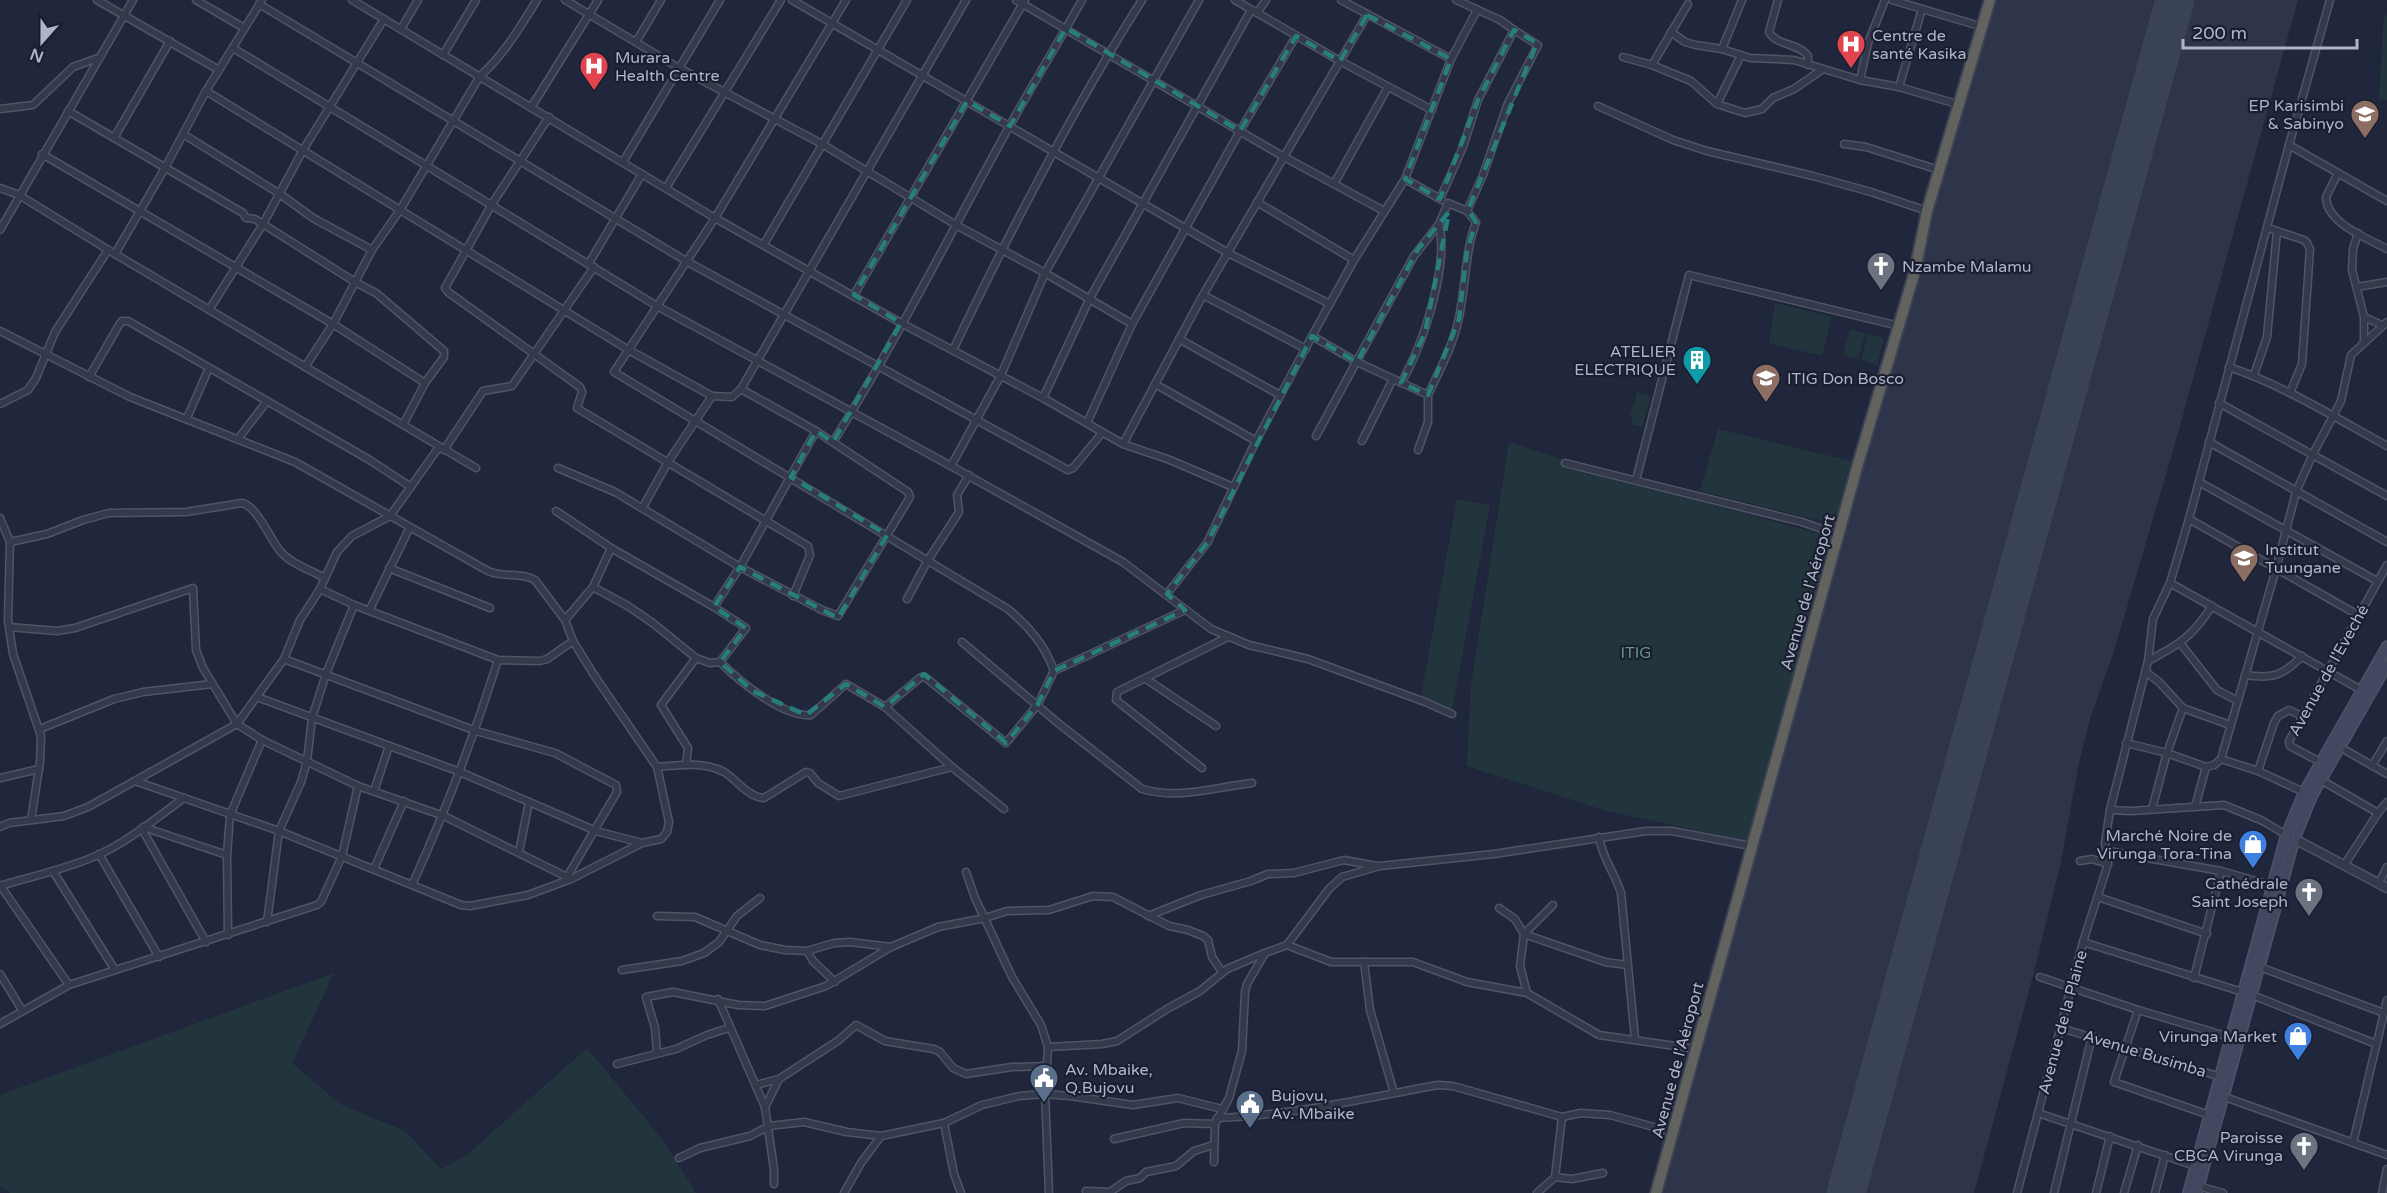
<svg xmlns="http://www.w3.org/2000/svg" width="2387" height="1193" font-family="'Varela Round',sans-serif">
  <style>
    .airport { fill: #2e3449 }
    .green { fill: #22353d }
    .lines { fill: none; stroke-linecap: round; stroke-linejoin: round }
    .runway { stroke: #3a4258; stroke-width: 39 }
    .minor-casing { stroke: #4f5466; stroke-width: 9 }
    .tertiary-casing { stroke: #4f5466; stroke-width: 11 }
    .secondary-casing { stroke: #4f5466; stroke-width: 12 }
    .trunk-casing { stroke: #3c4153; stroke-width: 14 }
    .minor { stroke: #343a4c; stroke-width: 6 }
    .tertiary { stroke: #343a4c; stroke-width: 8 }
    .secondary { stroke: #41485f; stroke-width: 9 }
    .trunk { stroke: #62625e; stroke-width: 10 }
    .marked { fill: none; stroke: #277f7c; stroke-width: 4.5; stroke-dasharray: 12 8; stroke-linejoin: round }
    .labels { text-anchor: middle; stroke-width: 4.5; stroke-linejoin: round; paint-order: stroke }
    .poi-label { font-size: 16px; fill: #afb4c8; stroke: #191f30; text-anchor: start }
    .street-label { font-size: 16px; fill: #afb4c8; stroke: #191f30 }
    .park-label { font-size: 16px; fill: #649b7a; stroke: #191f30 }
  </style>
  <rect width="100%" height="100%" fill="#20273c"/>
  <!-- airport -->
  <path class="airport" d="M1992,0h306l-125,451 -59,200 -23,65 -12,47 -18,99 -27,110 -60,221h-313z"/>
  <!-- green -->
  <g class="green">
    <path d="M2384,15l3,1v84h-8z"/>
    <path d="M1775,303l57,14 -10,39 -53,-13z"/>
    <path d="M1850,329l15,4 -7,26 -15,-4z"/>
    <path d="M1868,334l16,4 -7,27 -16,-5z"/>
    <path d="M1637,392l14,4 -9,31 -11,-3 2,-7 -3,-1z"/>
    <path d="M1718,429l133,32 -17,63 -134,-33z"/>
    <path d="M1509,442l122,40 200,55 -83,304 -141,-30 -140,-45 4,-80z"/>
    <path d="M1457,499l33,6 -38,205 -31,-13z"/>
    <path d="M334,973l-42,90 48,41 65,27 36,38 27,-15 119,-106 76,92 33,53h-686l-10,-7v-91z"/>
  </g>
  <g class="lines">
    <!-- runway -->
    <path class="runway" d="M1846,1193l329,-1193"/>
    <!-- minor casing -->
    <g class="minor-casing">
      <g id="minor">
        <path d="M97,0l122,70"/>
        <path d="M196,0l48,28"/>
        <path d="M352,0l363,218 186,105 142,75 80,46 47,16 63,27"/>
        <path d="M565,0l114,68 143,76 134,81 89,48 87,51"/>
        <path d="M792,0l436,253 102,51"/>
        <path d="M846,0l-131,218 -101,154 394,237c21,18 37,36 46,62"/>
        <path d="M1016,0l268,157 100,54"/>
        <path d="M1235,0l105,61 92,49"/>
        <path d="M1341,0l110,59"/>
        <path d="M1778,0l-9,32c8,14 30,11 39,24v9"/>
        <path d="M1892,0l91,27"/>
        <path d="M259,4l427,257 382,209 5,-2 29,-35"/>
        <path d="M1257,13l9,-13"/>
        <path d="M401,29l17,-29"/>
        <path d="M1671,32l14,10 11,3 26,4 28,9 44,2 66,20 39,7 58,17"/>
        <path d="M636,42l25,-42"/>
        <path d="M233,48l424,258 294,160 172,96 88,67 38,16 59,14 117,43 27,12"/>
        <path d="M1722,49l20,-49"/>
        <path d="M443,55l33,-55"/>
        <path d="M1623,57l29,8 39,16 26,23 28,9 17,-4 11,-11 21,-9 29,-20"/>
        <path d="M1652,65l36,-61"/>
        <path d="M1860,80l8,-37 17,-43"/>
        <path d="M1899,87l23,-78"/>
        <path d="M206,91l421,258 85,47"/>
        <path d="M1717,104l24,-49"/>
        <path d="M532,106l66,-106"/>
        <path d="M1598,106l75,34 34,11 106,25 58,16 56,19"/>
        <path d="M0,109l33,-4 40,-38 25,-9"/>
        <path d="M68,111l175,102 3,5 9,1 8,5 40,-74 81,-131"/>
        <path d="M549,117l-57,87 -47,84 3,4 132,95 2,5 -5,16 3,2 228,136 2,9 -17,41"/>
        <path d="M183,134l97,60 33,24 59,32"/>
        <path d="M114,138l56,-97"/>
        <path d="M1844,144l22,3 73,23"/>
        <path d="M2289,145l98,56"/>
        <path d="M42,154l291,170 92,59 -21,40"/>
        <path d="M623,162l97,-162"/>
        <path d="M2338,173l-12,24c0,26 41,41 61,52"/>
        <path d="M1405,179l37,21"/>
        <path d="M1334,184l54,-97"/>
        <path d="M0,188l19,7 96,59 361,214"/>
        <path d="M666,188l115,-188"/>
        <path d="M1440,199l23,-52 15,-47 36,-70 -14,-10 -44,-20"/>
        <path d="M1257,202l97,58"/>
        <path d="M1467,211l16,-36 25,-72 30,-58 -24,-15"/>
        <path d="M2268,228l36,12 3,3 3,6 -8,115 -12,29"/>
        <path d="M0,230l133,-230"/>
        <path d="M2358,233l-5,16 -1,21 12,47v24"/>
        <path d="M764,244l143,-244"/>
        <path d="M115,254l50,-86 41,-77 56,-91"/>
        <path d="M589,263l53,-89"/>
        <path d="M2357,287l30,-5"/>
        <path d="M854,295l171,-295"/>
        <path d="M1203,295l103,54"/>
        <path d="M209,310l54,-86 92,58 21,11 68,58v6l-19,26"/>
        <path d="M2364,317l18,8"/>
        <path d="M0,331l130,66 165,65 193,109c15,7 34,1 47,9l30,40 8,21 21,34 63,92 12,55 -2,10 -6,7 -19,4 -71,36 -43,16 -58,11 -9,-1 -182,-74 -144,-50"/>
        <path d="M1312,336l45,26 71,33v27l-10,28"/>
        <path d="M1179,339l101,56"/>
        <path d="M953,350c57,-119 118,-238 189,-350"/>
        <path d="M305,367l28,-43 39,-74 28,-40 80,-134c24,-21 40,-49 57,-76"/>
        <path d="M2229,367c56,19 107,51 158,79"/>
        <path d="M2254,375l13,-38 10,-106"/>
        <path d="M89,377l30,-52 3,-4h6l240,138 43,28"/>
        <path d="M1401,383c22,-38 48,-116 38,-159"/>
        <path d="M1155,384l101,57"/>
        <path d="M1043,398l47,-100 161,-288"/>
        <path d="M2219,403l168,93"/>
        <path d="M0,404l28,-14 8,-12 19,-46 53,-82"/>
        <path d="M187,418l22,-50"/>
        <path d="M1087,423l45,-99 108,-193 56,-95"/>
        <path d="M1316,436l98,-180 25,-32 9,-21 19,8 9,11c-12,33 -10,67 -18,100 -6,26 -19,49 -30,73"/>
        <path d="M238,439l29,-38"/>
        <path d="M1362,441l31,-62"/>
        <path d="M833,442c64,-102 118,-210 176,-315 24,-43 49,-84 73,-127"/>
        <path d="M2209,442l178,100"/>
        <path d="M1123,444l80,-149 164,-280"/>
        <path d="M444,450l39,-59 29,-5 82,-119"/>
        <path d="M1565,463l237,59 37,13"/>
        <path d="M951,466l50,-91 44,-102 154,-273"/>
        <path d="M558,468l57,24 125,75 82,43 16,6 72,-119 -2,-5 -92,-61 -75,-42"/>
        <path d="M1636,480l53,-205 210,51"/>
        <path d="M2199,482l178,99"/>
        <path d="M643,507l25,-45 44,-66 20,1 9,-8 225,-389"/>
        <path d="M556,511l55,37 103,59 32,21 -26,34 -10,1 -14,-5 -42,-34 -26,-18 -35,-19"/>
        <path d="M0,518l10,24 -2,78 5,34 28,82 -1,26 -9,58"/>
        <path d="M2189,519l169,96"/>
        <path d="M10,542l37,-8 36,-14 26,-7 77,-1 56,-9c15,3 28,36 38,48 11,13 30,19 45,27"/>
        <path d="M389,568l101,40"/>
        <path d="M2170,583l193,108"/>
        <path d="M320,589l34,16 144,55 42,1 7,-2 26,-18"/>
        <path d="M1167,594l40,-51 49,-102 56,-105 42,-76 51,-81 46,-120 26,-49"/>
        <path d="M907,599l21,-39 31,-48 -2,-17 12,-20"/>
        <path d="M714,607l26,-40 76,-136"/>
        <path d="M370,609l40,-82"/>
        <path d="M565,620l28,-33 18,-39"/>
        <path d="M9,627l48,4 18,-3 118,-40 3,62 7,18 34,56 25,16 96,46 86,30 127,63"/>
        <path d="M962,642l96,81 84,66c37,11 73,-2 110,-6"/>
        <path d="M2181,644l36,46 21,11"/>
        <path d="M284,659l192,72 79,22 61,32 1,7 -50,85"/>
        <path d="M2148,661c32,-17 44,-24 64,-55"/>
        <path d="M720,662c19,19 64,56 91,53l35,-31 39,23 67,60 52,42"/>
        <path d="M2146,672l13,10 24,26 47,17"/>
        <path d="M2245,675c27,4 38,1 57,-19"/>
        <path d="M1146,679l70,47"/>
        <path d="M257,697l203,75 136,59 46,12"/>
        <path d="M885,707l36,-30h4l81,66 32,-39 16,-33 131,-61"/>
        <path d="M40,729l74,-30 29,-7 69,-8"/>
        <path d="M2126,743l41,10 39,14 8,-2 7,-6 55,-190 20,-77 17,-38 28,-53 10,-46 36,-33"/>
        <path d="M2338,746l49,28"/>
        <path d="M2221,759l37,12 48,22"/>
        <path d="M2320,762l-30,-16 -1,-5 98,-176"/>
        <path d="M686,765l2,-17 -27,-43 35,-47"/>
        <path d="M2372,766l15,-25"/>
        <path d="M657,767c21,-2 47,-6 67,5 13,8 24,25 40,26l42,-26 4,1 8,10 21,13 113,-29"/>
        <path d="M1202,768l-86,-68 1,-8 111,-55"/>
        <path d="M2258,771l16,-48 4,-7 11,-6 13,6"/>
        <path d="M0,778l39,-9"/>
        <path d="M2321,780l57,33"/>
        <path d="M374,791l15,-45"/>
        <path d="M2195,807l11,-40"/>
        <path d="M2152,809l15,-56 16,-45"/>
        <path d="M2110,810l21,1 93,-6 39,16 23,14"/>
        <path d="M0,827l9,-4 55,-7 24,-9 149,-83 47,-65 16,-39 20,-31 17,-37 15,-16 38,-20 49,-69"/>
        <path d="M143,827l84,28 1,80"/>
        <path d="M142,829l64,113"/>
        <path d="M1599,837c4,23 15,34 22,56l14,146"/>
        <path d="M2108,851l113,20 53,15"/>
        <path d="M519,852l10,-50"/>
        <path d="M99,854l60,103"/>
        <path d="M227,855l3,-40 32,-75"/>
        <path d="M2080,861l12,-2 16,5"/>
        <path d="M2345,864l33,-51 9,-11"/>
        <path d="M374,869l30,-68"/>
        <path d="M53,871l62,99"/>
        <path d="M966,872l9,26 37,79 29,48 7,22 -3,47 4,99"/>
        <path d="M2379,883l8,-16"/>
        <path d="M0,885l69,100"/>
        <path d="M412,885c33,-73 62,-148 86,-225"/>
        <path d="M0,886c33,-10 67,-17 98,-31 31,-14 58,-37 86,-57"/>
        <path d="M2098,897l109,37"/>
        <path d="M1499,908l16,11 9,15 81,28 22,3"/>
        <path d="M657,916l38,1 65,28 25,5 22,1 27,-8 16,-1 41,5"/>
        <path d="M1148,916l53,-21 50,-14 17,-7 26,-1 50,-13 33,6"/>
        <path d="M267,922l12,-91 22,-49 6,-21 5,-43 14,-44 28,-69"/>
        <path d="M2083,942l169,53 124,49"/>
        <path d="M1287,945l44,17h82l54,20 60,11 72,42 97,14"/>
        <path d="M807,951l6,10 22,21"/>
        <path d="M1364,962l6,48 24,83"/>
        <path d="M2257,966l127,47"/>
        <path d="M622,970l60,-9 22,-8 15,-11 18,-26 23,-18"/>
        <path d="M0,974l22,36"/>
        <path d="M2040,977l98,33 95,28"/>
        <path d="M2194,978l27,-107"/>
        <path d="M1527,993l-7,-27 4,-32 29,-29"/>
        <path d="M718,999l47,108 9,62v15"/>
        <path d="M2138,1010l-24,72 98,34"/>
        <path d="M0,1024l69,-39 248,-80 4,-3 21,-46 16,-70"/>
        <path d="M2061,1028l160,49"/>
        <path d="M1048,1047l54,-3 15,-3 50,-32 33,-18 27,-22 38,-16"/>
        <path d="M657,1053l-2,-25 -9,-31 27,-5 65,13 27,1 61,-20 65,-39 47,-20 47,-9 22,-7 42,-1 44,-14 20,1 56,29 19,4 15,6 5,4 4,17 10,15"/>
        <path d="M617,1064l59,-15 31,-14 22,-7"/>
        <path d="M756,1085l23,-6"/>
        <path d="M2222,1096l165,59"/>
        <path d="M765,1107l14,-28 60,-39 17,-15 29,16 49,8 6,3 13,16 13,6 46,-7 34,-1"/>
        <path d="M2038,1113l160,54"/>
        <path d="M1217,1118c73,-2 149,-20 221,-33l15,1 109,31 19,-4 29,2 62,17"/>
        <path d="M944,1123l10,51 7,19"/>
        <path d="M1114,1139l70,-16 31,1"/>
        <path d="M2353,1143l34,-143"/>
        <path d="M679,1158l21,-10 50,-12 19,-10 35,-4 43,10 34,4 63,-13 38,-18 37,-9 26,-2 25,2 63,9 45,-7 44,11"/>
        <path d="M1214,1162l1,-38 14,-26 13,-47 3,-59 2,-8 18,-31 22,-8 42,-56 13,-12 38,-11 114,-12 152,-23h26l79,15"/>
        <path d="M1555,1177l17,2 31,-6"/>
        <path d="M2198,1186l25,7"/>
        <path d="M1086,1191l24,1 16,-11 14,-3 6,-6 30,-6 18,-15 19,-6"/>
        <path d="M844,1193l17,-30 20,-27"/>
        <path d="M1537,1193l18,-16 7,-60"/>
        <path d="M2017,1193l66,-251 25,-78 -3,-21 5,-33 38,-149 5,-42 17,-36 19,-64 100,-374 41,-145"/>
        <path d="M2054,1193l38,-157"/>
        <path d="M2096,1193l14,-57"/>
        <path d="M2124,1193l14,-48"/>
        <path d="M2155,1193l10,-38"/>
        <path d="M2382,1193l5,-24"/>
      </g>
    </g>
    <!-- tertiary casing -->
    <g class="tertiary-casing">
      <path id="tertiary" d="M2289,836l98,52"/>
    </g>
    <!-- secondary casing -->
    <g class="secondary-casing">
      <g id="secondary">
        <path d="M2188,1193l98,-358 18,-43 83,-146"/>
        <path d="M2197,1193l98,-355 17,-42 75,-131"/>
      </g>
    </g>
    <!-- trunk casing -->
    <g class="trunk-casing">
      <path id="trunk" d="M1656,1193l202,-729 57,-193 12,-60 63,-211"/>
    </g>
    <!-- minor -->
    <use href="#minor" class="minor"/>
    <!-- tertiary -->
    <use href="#tertiary" class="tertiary"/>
    <!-- secondary -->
    <use href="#secondary" class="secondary"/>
    <!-- trunk -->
    <use href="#trunk" class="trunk"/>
  </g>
  <!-- marked area -->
  <path class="marked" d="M1367,15l84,44 -46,120 35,20 38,-99 36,-70 23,13 -69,167 8,12 -9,29 -8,68 -31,76 -27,-12 24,-50 24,-121 -31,37 -61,113 -45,-26 -105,207 -40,51 18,16 -131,61 -16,33 -32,39 -82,-69 -39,33 -39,-23 -40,31 -53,-24 -33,-29 26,-34 -32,-21 26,-40 98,51 49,-83 -96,-58 25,-46 17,11 68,-119 -47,-28 113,-194 43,25 56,-98 174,103 56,-95 44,25z"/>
  <!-- icons -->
  <defs>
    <g id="hospital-pin" transform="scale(1.5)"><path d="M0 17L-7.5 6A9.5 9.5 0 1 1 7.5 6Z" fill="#e0444e" stroke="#191f30"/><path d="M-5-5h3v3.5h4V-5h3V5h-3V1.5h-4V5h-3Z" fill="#fff"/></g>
    <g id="school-pin" transform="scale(1.5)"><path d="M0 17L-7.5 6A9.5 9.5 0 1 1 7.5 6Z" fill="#8d6e63" stroke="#191f30"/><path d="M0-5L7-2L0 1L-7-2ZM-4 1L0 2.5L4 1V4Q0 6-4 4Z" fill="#fff"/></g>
    <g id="church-pin" transform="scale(1.5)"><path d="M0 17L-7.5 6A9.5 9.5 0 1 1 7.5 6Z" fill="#6b7280" stroke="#191f30"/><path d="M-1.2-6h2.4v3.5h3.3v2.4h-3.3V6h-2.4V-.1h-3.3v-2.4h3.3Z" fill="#fff"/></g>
    <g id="building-pin" transform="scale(1.5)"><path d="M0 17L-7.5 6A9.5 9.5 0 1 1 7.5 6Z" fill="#0f9aa8" stroke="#191f30"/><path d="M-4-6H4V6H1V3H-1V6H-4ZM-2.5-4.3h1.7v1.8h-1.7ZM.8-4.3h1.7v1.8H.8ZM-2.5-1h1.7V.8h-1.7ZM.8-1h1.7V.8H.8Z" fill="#fff"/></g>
    <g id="university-pin" transform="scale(1.5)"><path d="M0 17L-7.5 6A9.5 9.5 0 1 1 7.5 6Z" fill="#8d6e63" stroke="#191f30"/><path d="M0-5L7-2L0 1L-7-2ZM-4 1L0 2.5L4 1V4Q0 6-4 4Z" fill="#fff"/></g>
    <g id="shop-pin" transform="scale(1.5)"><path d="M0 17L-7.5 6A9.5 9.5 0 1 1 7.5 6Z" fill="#3f7fe0" stroke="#191f30"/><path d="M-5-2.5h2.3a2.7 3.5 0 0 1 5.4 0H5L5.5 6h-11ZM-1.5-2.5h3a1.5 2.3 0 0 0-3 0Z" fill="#fff"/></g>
    <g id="civic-pin" transform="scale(1.5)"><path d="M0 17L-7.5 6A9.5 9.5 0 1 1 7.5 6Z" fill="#5c6f8a" stroke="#191f30"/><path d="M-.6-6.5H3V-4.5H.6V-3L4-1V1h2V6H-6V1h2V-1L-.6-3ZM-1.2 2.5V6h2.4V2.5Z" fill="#fff"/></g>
  </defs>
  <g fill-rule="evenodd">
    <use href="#hospital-pin" x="1851" y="44"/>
    <use href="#hospital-pin" x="594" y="66"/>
    <use href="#school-pin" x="2365" y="114"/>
    <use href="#church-pin" x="1881" y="266"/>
    <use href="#building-pin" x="1697" y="360"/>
    <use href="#university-pin" x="1766" y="378"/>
    <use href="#school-pin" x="2244" y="558"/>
    <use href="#shop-pin" x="2253" y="844"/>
    <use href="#church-pin" x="2309" y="892"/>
    <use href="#shop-pin" x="2298" y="1036"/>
    <use href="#civic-pin" x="1044" y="1078"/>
    <use href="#civic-pin" x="1250" y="1104"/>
    <use href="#church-pin" x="2304" y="1146"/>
  </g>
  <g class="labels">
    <!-- poi labels -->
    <g class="poi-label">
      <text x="1872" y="41">Centre de<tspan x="1872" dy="18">santé Kasika</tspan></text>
      <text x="615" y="63">Murara<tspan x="615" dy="18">Health Centre</tspan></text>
      <text x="2344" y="111" text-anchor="end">EP Karisimbi<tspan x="2344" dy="18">&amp; Sabinyo</tspan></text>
      <text x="1902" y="272">Nzambe Malamu</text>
      <text x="1676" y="357" text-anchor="end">ATELIER<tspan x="1676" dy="18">ELECTRIQUE</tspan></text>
      <text x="1787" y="384">ITIG Don Bosco</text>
      <text x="2265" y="555">Institut<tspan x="2265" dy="18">Tuungane</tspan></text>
      <text x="2232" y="841" text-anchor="end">Marché Noire de<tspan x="2232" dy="18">Virunga Tora-Tina</tspan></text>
      <text x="2288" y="889" text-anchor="end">Cathédrale<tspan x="2288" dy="18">Saint Joseph</tspan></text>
      <text x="2277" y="1042" text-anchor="end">Virunga Market</text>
      <text x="1065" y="1075">Av. Mbaike,<tspan x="1065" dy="18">Q.Bujovu</tspan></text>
      <text x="1271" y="1101">Bujovu,<tspan x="1271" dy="18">Av. Mbaike</tspan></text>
      <text x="2283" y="1143" text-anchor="end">Paroisse<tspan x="2283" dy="18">CBCA Virunga</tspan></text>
    </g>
    <!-- street labels -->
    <g class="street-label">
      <text transform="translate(1807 592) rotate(-74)" y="6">Avenue de l'Aéroport</text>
      <text transform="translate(2328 670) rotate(-61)" y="6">Avenue de l'Eveché</text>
      <text transform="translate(2062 1022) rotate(-75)" y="6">Avenue de la Plaine</text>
      <text transform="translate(2145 1053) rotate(17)" y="6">Avenue Busimba</text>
      <text transform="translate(1677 1060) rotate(-75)" y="6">Avenue de l'Aéroport</text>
    </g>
    <!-- park labels -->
    <g class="park-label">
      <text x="1636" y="658">ITIG</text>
    </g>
  </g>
  <!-- north arrow -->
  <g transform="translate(42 42) rotate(201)" stroke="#191f30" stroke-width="4.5" paint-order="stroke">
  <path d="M0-4.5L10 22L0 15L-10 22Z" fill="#afb4c8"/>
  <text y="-9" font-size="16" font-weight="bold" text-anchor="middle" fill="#afb4c8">N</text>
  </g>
  <!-- scale -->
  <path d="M2183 39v9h174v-9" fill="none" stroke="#afb4c8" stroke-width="3"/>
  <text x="2192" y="39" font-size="18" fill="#afb4c8" stroke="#191f30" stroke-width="4.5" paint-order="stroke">200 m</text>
</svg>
